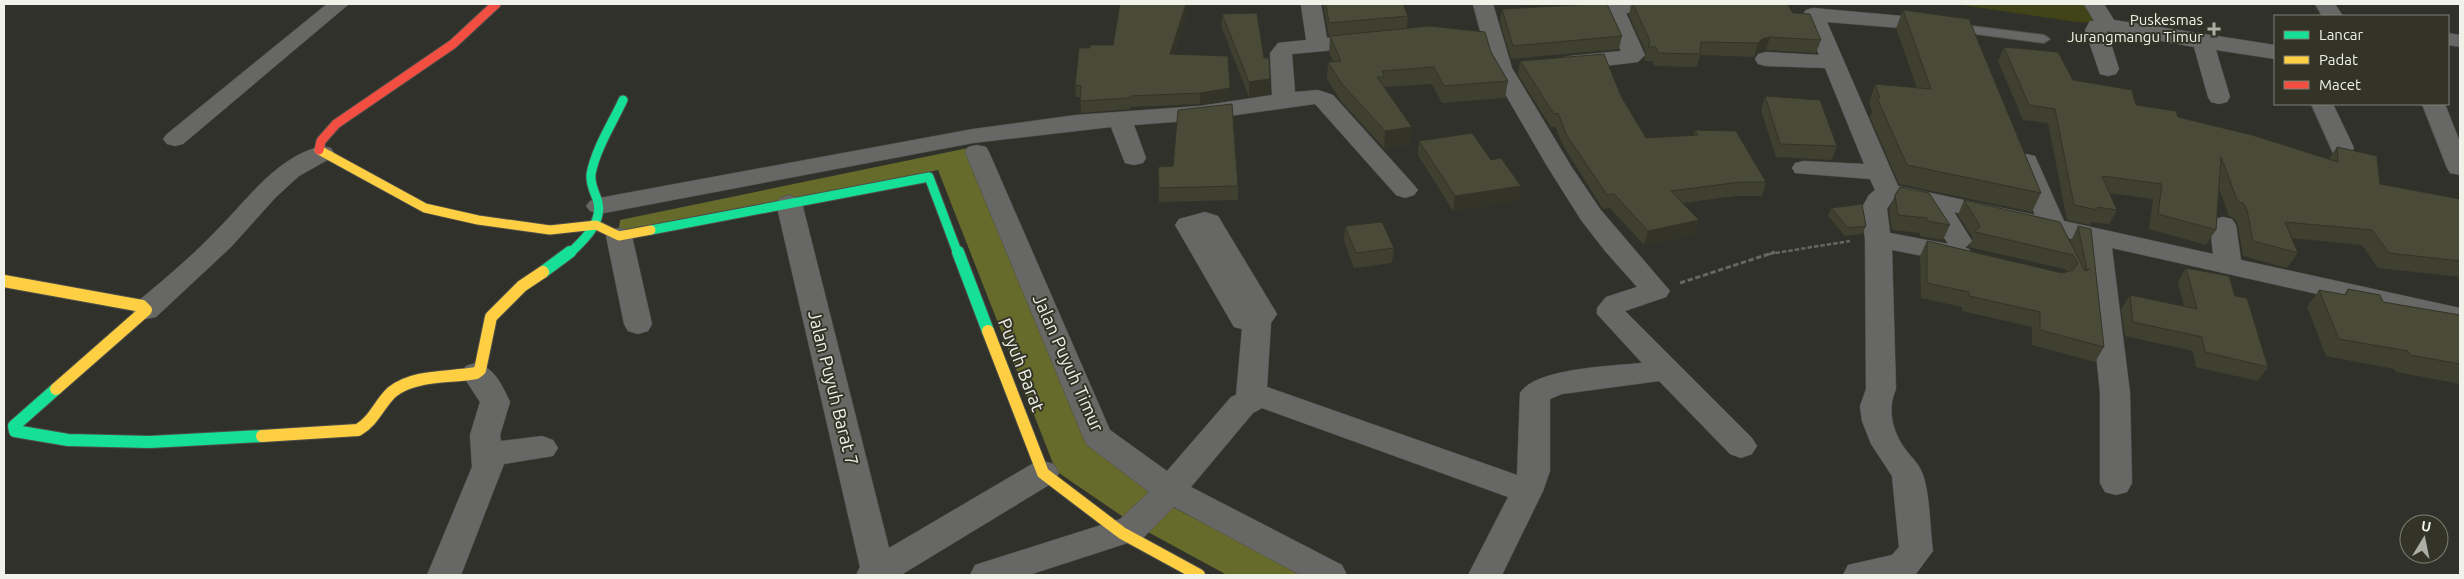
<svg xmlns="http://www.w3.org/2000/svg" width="2464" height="579" font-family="Ubuntu,sans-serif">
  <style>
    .green { fill: #404418 }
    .water { fill: #666a2b }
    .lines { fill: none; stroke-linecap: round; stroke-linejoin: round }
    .lane-casing { stroke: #4e4f49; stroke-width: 2 }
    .street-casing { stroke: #4e4f49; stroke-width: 1 }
    .fast-far1-casing { stroke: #4e4f49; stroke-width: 11 }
    .fast-casing { stroke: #4e4f49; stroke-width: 14 }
    .slow-far1-casing { stroke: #4e4f49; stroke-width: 11 }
    .slow-casing { stroke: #4e4f49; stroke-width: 14 }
    .jam-casing { stroke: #4e4f49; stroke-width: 11 }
    .path-far1 { stroke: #666662; stroke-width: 2.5; stroke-dasharray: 4.5 2; stroke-linecap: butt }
    .path { stroke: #666662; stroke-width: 3; stroke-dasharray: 5.5 2.5; stroke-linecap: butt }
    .lane { fill: #676865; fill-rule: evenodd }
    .street { fill: #676865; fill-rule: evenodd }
    .fast-far1 { stroke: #16e098; stroke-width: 9 }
    .fast { stroke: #16e098; stroke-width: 12 }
    .slow-far1 { stroke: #ffcf43; stroke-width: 9 }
    .slow { stroke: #ffcf43; stroke-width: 12 }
    .jam { stroke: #f24e42; stroke-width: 9 }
    .wall { fill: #3f4030 }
    .shaded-wall { fill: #333427 }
    .building { fill: #494a38; stroke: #333427 }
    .poi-dot { fill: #adaea6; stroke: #333427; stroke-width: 2 }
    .labels { text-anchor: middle; stroke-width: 4; stroke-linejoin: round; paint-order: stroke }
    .far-poi-label { font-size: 15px; fill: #f0f1e9; stroke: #333427; text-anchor: end }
    .street-label { font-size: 18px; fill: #f0f1e9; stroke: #333427 }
  </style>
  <rect width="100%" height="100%" fill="#30312a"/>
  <!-- green -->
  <path class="green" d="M1955,4h143l10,19 -32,-1z"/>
  <!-- water -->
  <path class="water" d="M968,148l119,293 72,59 146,75h-78l-92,-50 -79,-54 -118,-301 -320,66 2,-16z"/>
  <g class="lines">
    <!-- lane casing -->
    <g class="lane-casing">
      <path id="lane" d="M1972,26l72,9 6,4 -6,4 -76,-10 -2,-3 2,-3z"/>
    </g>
    <!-- street casing -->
    <g class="street-casing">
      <g id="street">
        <path d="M327,4h22l-166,140 -8,2 -8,-2 -4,-5 4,-5z"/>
        <path d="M1301,4h20l6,34 40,-3 8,1 3,5 -3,5 -8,1 -75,7 3,38 23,-2 15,5 81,90 4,5 -4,5 -9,3 -9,-3 -81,-91 -115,16 -66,5 12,33 -3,5 -9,2 -9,-2 -14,-36 -138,16 -374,71 -9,-3 -4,-5 4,-5 9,-3 374,-69 103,-14 124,-9 72,-11 -2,-42 8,-10 28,-3z"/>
        <path d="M1473,4h20l19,64 59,98 29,43 70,82 -4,6 -41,14 127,127 5,8 -5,8 -11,4 -11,-4 -71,-73 -97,13 -12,5v72l-7,20 -41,84h-34l40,-78 -246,-89 -9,5 -62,74 151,78 5,10h-47l-126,-68 -31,31 -114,37h-59l5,-10 145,-46 29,-27 -62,-47 -4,-8 -118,-285 3,-5 9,-2 9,2 3,5 121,278 57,41 64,-74 5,-2 6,-66 -8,-2 -59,-102 4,-6 26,-7 13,4 59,98 -6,9 -4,64 250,88 3,-82c15,-25 93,-27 122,-30l-45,-49v-6l9,-11 31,-10 -32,-36 -24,-31 -34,-54 -57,-98z"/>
        <path d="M1691,4l-3,4 -7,2 -55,3 19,42 -7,7 -68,8 -8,-2 -3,-5 3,-5 8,-2 51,-5 -16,-37 -35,1 -7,-2 -3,-4 3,-4z"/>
        <path d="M2084,4h20l10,16 161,25v14l-59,-9 14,47 -3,5 -8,2 -8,-2 -3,-5 -14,-50 -87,-16 12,38 -3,5 -8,2 -8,-2 -15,-44 5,-9h4z"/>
        <path d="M2315,4h20l8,12h-21z"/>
        <path d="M1813,8l123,11 8,1 3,5 -3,5 -8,1 -109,-9 71,164 137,29 -21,-54 3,-5 9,-2 9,2 29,65 149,33 -3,-29 4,-6 9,-2 9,2 4,6 5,35 219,48v18l-348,-78 18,145 2,90 -5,9 -11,3 -11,-3 -5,-9v-90l-15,-151 -131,-30 18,29 -7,7 4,1 4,6 -4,6 -9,2 -68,-13 4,139c-9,20 -4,43 10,61 6,8 14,15 17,25 7,19 7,55 10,76l-18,24h-72l5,-10 44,-10 7,-8 -7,-71 -21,-32 -9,-23 -2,-15 6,-17 -1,-150 -4,-30 8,-14 6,-5 -5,-11 -75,-6 -3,-5 3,-5 9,-2 60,3 -39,-96 -59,-2 -8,-2 -3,-5 3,-5 8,-2 53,3 -16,-41 3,-4zM1893,200l31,6 24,38 -58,-11 -3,-24z"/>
        <path d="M2448,33l12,2v12l-12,-2z"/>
        <path d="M2311,104h22l21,44 -3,5 -9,2 -9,-2z"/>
        <path d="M2422,104h23l15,38v33l-10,-2 -3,-5z"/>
        <path d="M322,146l9,2 3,5 -3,5 -32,18 -23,21 -45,50 -75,70 -10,2 -10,-2 -4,-7 4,-7c26,-22 53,-44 77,-69 33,-32 62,-77 109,-88z"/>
        <path d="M789,195l9,3 4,5 87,345 143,-84 11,-3 11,3 5,9 -5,9 -153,93h-45l4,-8 -84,-364 4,-5z"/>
        <path d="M619,228l9,2 4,6 20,88 -4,7 -10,3 -10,-3 -4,-7 -18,-88 4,-6z"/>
        <path d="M476,363c19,5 26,22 34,39l-10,33 1,6 41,-5 11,4 5,8 -5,8 -49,8 -43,111h-34l45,-108 -2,-32 10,-33 -19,-29 5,-7z"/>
      </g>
    </g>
    <!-- fast-far1 casing -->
    <g class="fast-far1-casing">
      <g id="fast-far1">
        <path d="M651,230l278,-53 29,77"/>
        <path d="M569,254c14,-13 36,-33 28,-55 -3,-8 -7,-15 -6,-25 5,-26 21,-50 32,-74"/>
      </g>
    </g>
    <!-- fast casing -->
    <g class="fast-casing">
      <g id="fast">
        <path d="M958,252l30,79"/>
        <path d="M543,272l27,-20"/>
        <path d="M56,389l-42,37 1,5 53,9 82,2 112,-6"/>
      </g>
    </g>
    <!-- slow-far1 casing -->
    <g class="slow-far1-casing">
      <path id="slow-far1" d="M319,150l106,58 53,12 72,10 46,-5 23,11 32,-6"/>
    </g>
    <!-- slow casing -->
    <g class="slow-casing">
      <g id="slow">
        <path d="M4,281l138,25 4,4 -90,79"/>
        <path d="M988,331l55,142 79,60 77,42"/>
        <path d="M262,436l96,-6c16,-9 21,-26 34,-38 22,-18 58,-14 84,-19l4,-3 11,-53 31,-31 21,-14"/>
      </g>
    </g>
    <!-- jam casing -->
    <g class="jam-casing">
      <path id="jam" d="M319,150l2,-9 15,-17 117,-80 43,-40"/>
    </g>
    <!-- path-far1 -->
    <path class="path-far1" d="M1769,254l81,-13"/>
    <!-- path -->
    <path class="path" d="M1680,283l95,-31"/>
    <!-- lane -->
    <use href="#lane" class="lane"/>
    <!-- street -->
    <use href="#street" class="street"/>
    <!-- fast-far1 -->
    <use href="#fast-far1" class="fast-far1"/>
    <!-- fast -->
    <use href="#fast" class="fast"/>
    <!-- slow-far1 -->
    <use href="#slow-far1" class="slow-far1"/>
    <!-- slow -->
    <use href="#slow" class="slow"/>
    <!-- jam -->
    <use href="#jam" class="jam"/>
  </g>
  <!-- wall -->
  <g class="wall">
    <path d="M1120,4h70l-16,50 56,34 1,11 -31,5 -69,3v2l-50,4 -1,-16h-4l-1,-12 15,-37 23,-3z"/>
    <path d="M1323,4h80l5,12 -1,13 84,23 17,29 -3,17 -63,5 -10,-19 -48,3 26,57 -26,4 -43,-47 -14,-22 1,-17h5l-4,-10 1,-16h-1z"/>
    <path d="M1495,4h31l-31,1z"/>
    <path d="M1631,4h151l39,36 -5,13 -50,-3 -8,2 -4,5 -54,-2 -3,12 -43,-1 -2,-5h-8l2,-8 -17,-38z"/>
    <path d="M1502,9l120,27 -3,13 -108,10 -11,-37z"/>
    <path d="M1903,10l138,183 -9,19 -133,-28 -29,-67 2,-5 -3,-9 6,-19 42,4 -21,-60z"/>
    <path d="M1222,14l42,44 6,35 -21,4 -27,-69z"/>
    <path d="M2004,47l69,33 63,25 193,54 8,-12 43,37 80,15v78l-82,-9 -16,-23 -71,-7 7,15 -11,15 -44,-12 -5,-31 -4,-7 -5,-2 -10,-27 -3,41 -10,15 -57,-16 4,-30 -44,-6 8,17 -8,14 -18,-2 -1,3 -23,-5 -19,-97 -25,-3 -25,-59z"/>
    <path d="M1520,61l101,35 25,42 47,-2 2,-6 71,52 -4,14h-26l-53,7 12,31 -51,11 -34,-37 -7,1 -39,-62 -9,-20h-4l-33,-52z"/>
    <path d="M1765,96l72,50 -5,14 -56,-3 -15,-47z"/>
    <path d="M1419,141l72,19 30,26 -3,15 -65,10 -35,-56z"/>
    <path d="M1158,167l80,19v14l-79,2z"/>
    <path d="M1895,195l55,30 -7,15 -23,-4v-3l-28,-3 -3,-21z"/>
    <path d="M1964,200l107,44v-3l7,-15 26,121 -9,15 -63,-17v-18l-70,-16v-4l-41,-9 -1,-42 7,-15 135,32 5,-1 -2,-3 -96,-22 4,-9 -15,-23z"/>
    <path d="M1831,208l35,18 -4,8 -17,2 -17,-20z"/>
    <path d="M1345,226l49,22 -2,15 -38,5 -10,-27z"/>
    <path d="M2186,268l49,28 33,71 -10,14 -62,-14 -3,-16 -68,-15 -4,-27 9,-14 54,11 -6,-24z"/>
    <path d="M2348,289l35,13 77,13v69l-64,-12 -2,-3 -68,-13 -19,-49 12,-17 25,5z"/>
  </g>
  <!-- shaded-wall -->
  <g class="shaded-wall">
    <path d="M1186,4h4l-20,62v-12z"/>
    <path d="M1770,37l-4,13 -8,2 -4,5 4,-14 4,-4z"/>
    <path d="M1270,79v14l-21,4v-15z"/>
    <path d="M1230,88l1,11 -31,5v-11z"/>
    <path d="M1412,127l-2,17 -26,4 1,-17z"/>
    <path d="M1521,186l-3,15 -65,10 2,-15z"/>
    <path d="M1699,220l-4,14 -51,11 4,-14z"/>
  </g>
  <!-- building -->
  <g class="building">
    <path d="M1120,4h66l-16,50 58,2 2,32 -30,5 -70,3v2l-50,3 1,-15 -6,-1 4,-37h11v-3h23z"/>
    <path d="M1326,4h77l5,12 -79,7z"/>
    <path d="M1595,4h12l15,32 -109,10 -11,-37z"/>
    <path d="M1633,4h149l6,1 5,8 17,1 11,26 -51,-3 -8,2 -4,4 -57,-1 -1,12 -42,-1 -2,-6h-8l2,-6z"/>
    <path d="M1903,10l66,9 72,174 -134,-28 -30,-67h3l-5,-14 56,5z"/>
    <path d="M1257,13l7,45h5l1,21 -21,3 -27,-68z"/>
    <path d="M1430,26l55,6 6,20 17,29 -64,5 -10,-19 -52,4 2,6h-7l35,50 -27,4 -43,-47 -14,-22 13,-1 -11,-25z"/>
    <path d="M2004,47l54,5 15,28 59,10 4,15 40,6 2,6 74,18 86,27 -1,-15 40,9 3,28 80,15v62l-71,-8 -17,-23 -87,-8 13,31 -45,-12 -6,-31 -4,-7 -5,-1 -17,-45 -5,73 -58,-16 4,-30 -60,-8 15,34 -20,-3 1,3 -24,-5 -19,-96 -26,-4z"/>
    <path d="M1604,54l17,42 25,42 52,-3 -3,-5 41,1 30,51h-26l-69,9 28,29 -51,11 -34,-37 -7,1 -41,-61 -8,-21 -4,1 -34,-53z"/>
    <path d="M1765,96l55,4 17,46 -57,-2z"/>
    <path d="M1232,104l6,82 -79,2 -1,-21 15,-1 5,-56z"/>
    <path d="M1472,133l19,27 10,-2 20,28 -66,10 -36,-55z"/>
    <path d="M1900,187l29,6 21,32 -23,-4v-3l-29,-3 -3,-20z"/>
    <path d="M1964,200l96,22 25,49 5,-2 -3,1 -9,-44 13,3 13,118 -64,-17v-18l-71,-16v-4l-42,-9v-42l135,32 11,-3 5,-7 -5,-8 -98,-23 5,-6z"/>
    <path d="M1862,204l4,22 -18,2 -17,-20z"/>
    <path d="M1382,222l12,26 -38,5 -11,-27z"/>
    <path d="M2186,268l43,8 6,20 12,2 21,69 -63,-15 -3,-15 -69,-15 -3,-27 67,14z"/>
    <path d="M2348,289l32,6 3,7 77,13v49l-50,-9 -2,-4 -69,-12 -20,-49 27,5z"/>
  </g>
  <!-- markers -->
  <path class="poi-dot" d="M2211.5 21.5h5v5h5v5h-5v5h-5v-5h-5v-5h5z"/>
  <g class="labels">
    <!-- far-poi labels -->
    <g class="far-poi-label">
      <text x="2203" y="25">Puskesmas<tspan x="2203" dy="17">Jurangmangu Timur</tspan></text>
    </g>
    <!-- street labels -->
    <g class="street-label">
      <text transform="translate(1068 363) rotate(66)" y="6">Jalan Puyuh Timur</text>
      <text transform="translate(1021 365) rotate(69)" y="6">Puyuh Barat</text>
      <text transform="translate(833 388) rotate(76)" y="6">Jalan Puyuh Barat 7</text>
    </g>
  </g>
  <!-- border -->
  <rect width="2464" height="579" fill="none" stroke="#f0f1e9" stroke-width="10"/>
  <!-- legend -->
  <rect x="2274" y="15" width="175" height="90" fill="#333427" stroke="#7f8075"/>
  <rect x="2284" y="31" width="25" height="8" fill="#16e098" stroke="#7f8075"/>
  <text x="2319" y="40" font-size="15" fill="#f0f1e9">Lancar</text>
  <rect x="2284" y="56" width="25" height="8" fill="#ffcf43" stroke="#7f8075"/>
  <text x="2319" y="65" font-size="15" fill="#f0f1e9">Padat</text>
  <rect x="2284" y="81" width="25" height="8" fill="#f24e42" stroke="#7f8075"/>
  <text x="2319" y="90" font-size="15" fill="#f0f1e9">Macet</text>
  <!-- north arrow -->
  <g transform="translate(2424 539) rotate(10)"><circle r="24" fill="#333427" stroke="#7f8075"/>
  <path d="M0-4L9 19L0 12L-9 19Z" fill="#adaea6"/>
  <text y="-8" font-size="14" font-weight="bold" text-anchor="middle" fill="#f0f1e9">U</text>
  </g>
</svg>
